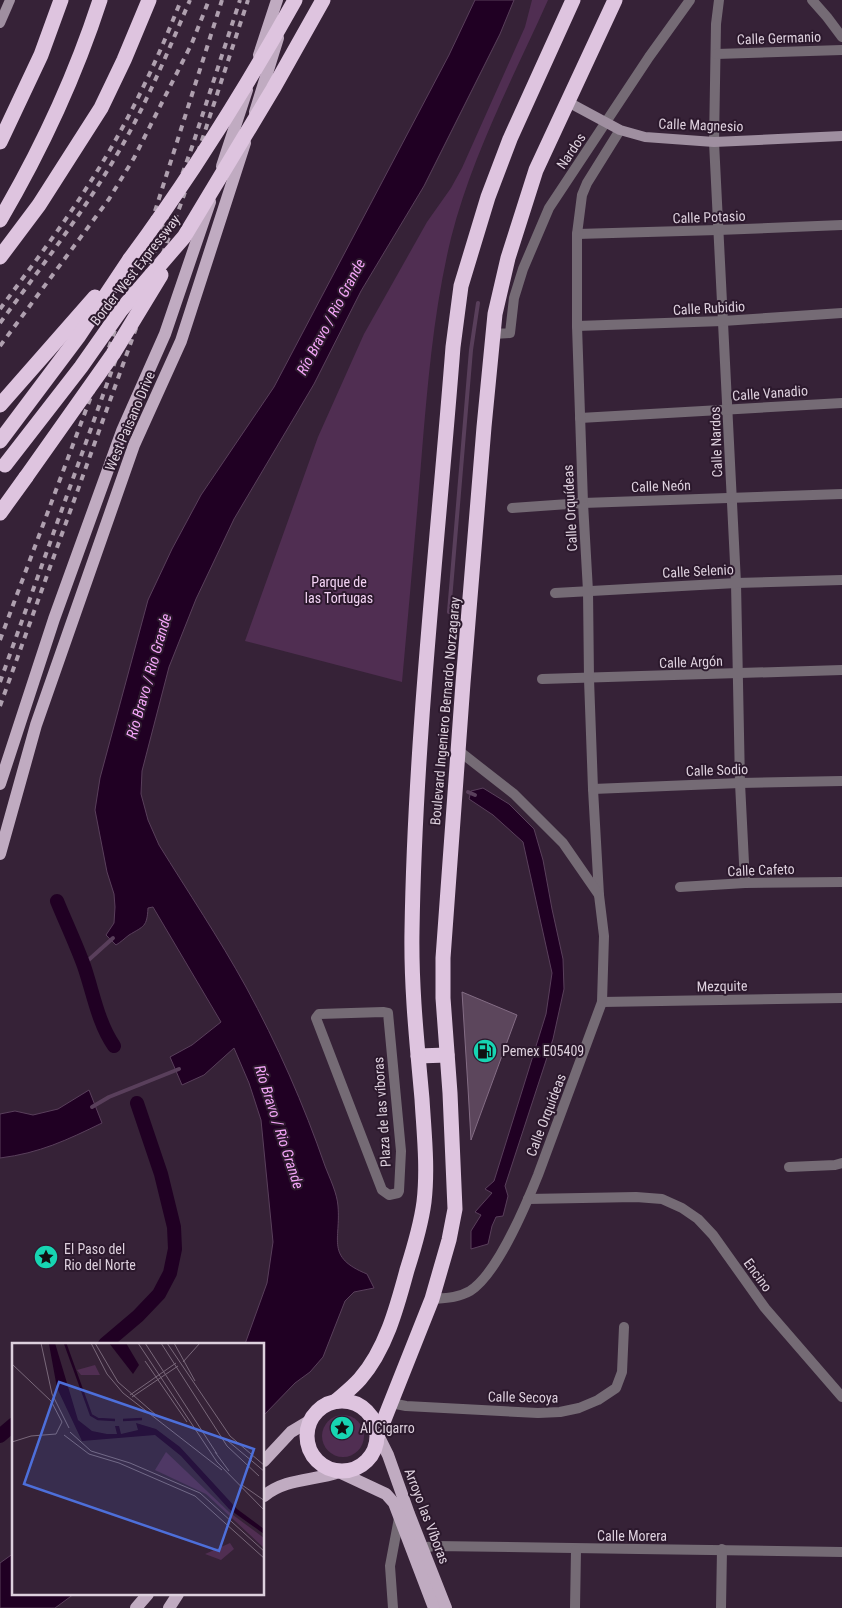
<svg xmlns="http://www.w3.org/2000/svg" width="842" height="1608" font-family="'Roboto Condensed',sans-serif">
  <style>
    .green { fill: #502e52 }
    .water { fill: #200023; stroke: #593f5b }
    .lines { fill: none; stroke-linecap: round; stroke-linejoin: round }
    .stream { stroke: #593f5b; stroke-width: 4 }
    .canal { stroke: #200023; stroke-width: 14 }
    .building { fill: #5c465c; stroke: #846d85 }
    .street { stroke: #756b75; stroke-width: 10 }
    .secondary { stroke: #9f8fa0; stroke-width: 10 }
    .primary { stroke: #c0abc1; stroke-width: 12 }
    .highway { stroke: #dec4df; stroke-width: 15 }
    .rail { stroke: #afa0af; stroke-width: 4; stroke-dasharray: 6 6; stroke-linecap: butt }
    .highway-bridge { stroke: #dec4df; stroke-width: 15 }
    .labels { text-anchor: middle; stroke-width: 4; stroke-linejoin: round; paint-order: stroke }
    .street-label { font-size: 14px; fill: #ded1de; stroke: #2c192d }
    .park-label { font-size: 14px; fill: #f4d4f5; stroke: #2c192d }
    .poi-label { font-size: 14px; fill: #ded1de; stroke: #2c192d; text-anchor: start }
    .water-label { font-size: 15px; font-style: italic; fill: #f5a6f9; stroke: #2c192d }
    .inset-river { fill: none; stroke: #200023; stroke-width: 2.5 }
    .inset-road { fill: none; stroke: #79687a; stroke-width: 1 }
    .view { fill: #4d6fda; fill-opacity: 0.15; stroke: #4d6fda; stroke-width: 2.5 }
    .inset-edge { fill: none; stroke: #ded1de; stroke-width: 2.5 }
  </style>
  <rect width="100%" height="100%" fill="#362237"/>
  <!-- green -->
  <g class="green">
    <path d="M532,0h16c-35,78 -76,155 -97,238 -17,70 -23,142 -29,213 -6,77 -13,154 -20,231l-157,-41 73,-204 46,-103 63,-112 24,-34 11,-20 63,-141z"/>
    <circle cx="343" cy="1436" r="21"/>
  </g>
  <!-- water -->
  <g class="water">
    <path d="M475,0h39l-14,34 -76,152 -63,105 -47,93 -80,135 -38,80 -27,68 -27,104 -1,23 7,26 11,25c29,47 60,93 87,142 31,57 58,118 79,179 5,13 12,27 13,40 3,34 -13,51 29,68l7,14 -20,4 -9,9 -22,56 -13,15 -15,11 -31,32v-71h-19l22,-61 6,-41 -12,-122 -12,-37 -15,-35 -30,27 -22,10 -12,-28 22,-12 29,-23 -68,-115 -5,1c-1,19 -4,18 -19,27 -4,3 -8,7 -13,10l-10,-10 8,-12 1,-16 -1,-13 -7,-22 -12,-62 5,-32 48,-178 24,-51 29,-54 73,-108 175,-332z"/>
    <path d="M483,788l26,16 25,25 9,31 9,49 11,50 1,30 -11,50 -48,147 3,10 -5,20 -7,1 -4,9 -4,18 -17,5v-18l10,-16 -6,-3 17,-19 -7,-4 9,-8 52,-167 6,-41 -29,-131 -30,-27 -24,-16 2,-8z"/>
    <path d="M89,1090l13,33c-35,17 -62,30 -102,35v-44l15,-3 18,4 25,-6z"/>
    <path d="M14,1553v41h60l-19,14h-55v-45z"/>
  </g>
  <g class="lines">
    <!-- stream -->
    <g class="stream">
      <path d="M449,612l22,-262 7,-47"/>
      <path d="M468,792l7,3"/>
      <path d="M83,965l30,-27"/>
      <path d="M92,1107l17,-10 70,-28"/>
    </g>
    <!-- canal -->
    <g class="canal">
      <path d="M57,901c9,22 19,43 27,65 9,26 14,57 30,80"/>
      <path d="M105,1344l33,-28 21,-22 11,-21 5,-24 -1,-22 -13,-53 -24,-71"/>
      <path d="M0,1436l14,-12"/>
    </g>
  </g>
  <!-- building -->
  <path class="building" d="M462,992l55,23 -46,125 -3,-52z"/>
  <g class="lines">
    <!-- street -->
    <g class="street">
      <path d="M719,0l-3,24 -2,118 22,441 4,200 5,100"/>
      <path d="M812,0l15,17 15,20"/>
      <path d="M716,54l126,-4"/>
      <path d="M577,234l141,-4 124,-5"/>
      <path d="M577,326l146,-5 119,-8"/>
      <path d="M494,334l16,-1 4,-35 9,-29 26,-61 100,-151 41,-57"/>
      <path d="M580,418l262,-15"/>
      <path d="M512,508l71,-5 259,-9"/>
      <path d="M555,593l181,-10 106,-3"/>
      <path d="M542,679l300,-9"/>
      <path d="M593,789l147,-6 102,-2"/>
      <path d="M680,887l65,-4 97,-1"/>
      <path d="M599,895l-6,-106 -4,-110 -1,-88 -5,-88 -6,-177v-92l5,-39 5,-12 33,-53"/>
      <path d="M602,1002l240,-4"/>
      <path d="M383,1012l5,1 13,138 -2,40 -1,2 -9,2 -7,-5 -66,-172 3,-4z"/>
      <path d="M789,1167l46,-2 7,-2"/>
      <path d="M528,1199l108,-2 26,2 20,9 16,11 15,16 52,73 77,89"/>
      <path d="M432,1299c13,-1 26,-1 38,-8 27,-17 56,-86 68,-116l64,-173 2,-66 -5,-41 -36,-52 -49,-49 -55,-43"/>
      <path d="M391,1403l15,3 132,7 22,-1 19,-4 19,-8 18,-12 6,-16 2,-45"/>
      <path d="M422,1548l12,-2c136,3 272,3 408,6"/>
      <path d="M393,1608l-3,-42 9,-48 3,-1"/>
      <path d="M575,1608l1,-58"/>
      <path d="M721,1608l1,-59"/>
    </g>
    <!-- secondary -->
    <g class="secondary">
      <path d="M0,23l10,-23"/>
      <path d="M568,102l52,28 25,7 69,5 128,-6"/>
    </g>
    <!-- primary -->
    <g class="primary">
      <path d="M259,55l18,-55"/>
      <path d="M255,112l23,-74"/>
      <path d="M222,166l25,-76"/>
      <path d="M0,784l54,-165 68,-188 43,-97 45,-132"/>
      <path d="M0,854l36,-129 98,-280 47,-104 64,-198"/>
      <path d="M378,1435l10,20 21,59 37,94"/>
      <path d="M264,1461l27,-29 20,-12"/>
      <path d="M264,1496c22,-18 49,-15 75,-24l47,22 8,9 40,105"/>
      <path d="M136,1608l12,-14"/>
      <path d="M169,1608l9,-14"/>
    </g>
    <!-- highway -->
    <g class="highway">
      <path d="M0,142l41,-87 20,-55"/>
      <path d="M0,220c41,-70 75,-143 100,-220"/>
      <path d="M0,257l39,-52 62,-97 23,-48 25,-60"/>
      <path d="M0,405l95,-108"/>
      <path d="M0,441l78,-104 52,-78"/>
      <path d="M0,513l26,-36"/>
      <path d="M418,1056l29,-1"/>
      <circle cx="342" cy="1436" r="35"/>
      <path d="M336,1401c8,-7 17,-14 24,-22 26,-30 37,-72 47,-109 7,-22 14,-45 17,-68 4,-34 0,-69 -2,-103 -5,-56 -11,-111 -10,-168 3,-195 26,-390 41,-584l8,-61 27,-89 22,-58 63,-139"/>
      <path d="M378,1435l54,-136 17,-59 6,-31 -5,-116 -7,-95v-40l20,-275 21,-256 11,-113 13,-56 28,-88 79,-170"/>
    </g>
    <!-- rail -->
    <g class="rail">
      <path d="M0,309c30,-41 62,-82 89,-125 37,-57 67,-120 92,-184"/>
      <path d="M0,323c41,-56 84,-111 119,-172 28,-48 49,-100 71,-151"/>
      <path d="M0,346l109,-147 25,-41 58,-115 17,-43"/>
      <path d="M0,640l105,-281 38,-110 79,-249"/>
      <path d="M0,682l192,-535 48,-147"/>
      <path d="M0,706l184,-511 64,-195"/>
    </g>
    <!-- highway-bridge -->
    <g class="highway-bridge">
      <path d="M130,259c61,-83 115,-169 165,-259"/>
      <path d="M5,465l76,-98 40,-57 63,-73 89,-148 50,-89"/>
      <path d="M26,477l87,-123 48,-79"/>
    </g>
  </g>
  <!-- icons -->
  <defs>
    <g id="fuel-disc" transform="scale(1.25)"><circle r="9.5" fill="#17d5b2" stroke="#2c192d"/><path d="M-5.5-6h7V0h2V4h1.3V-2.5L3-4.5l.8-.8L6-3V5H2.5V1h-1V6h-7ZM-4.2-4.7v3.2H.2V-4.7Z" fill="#111"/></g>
    <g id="sight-disc" transform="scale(1.25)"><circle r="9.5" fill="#17d5b2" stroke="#2c192d"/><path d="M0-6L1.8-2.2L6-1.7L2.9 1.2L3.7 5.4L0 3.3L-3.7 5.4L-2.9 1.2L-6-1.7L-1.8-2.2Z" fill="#111"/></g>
  </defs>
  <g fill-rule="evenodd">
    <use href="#fuel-disc" x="485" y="1051"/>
    <use href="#sight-disc" x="46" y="1257"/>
    <use href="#sight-disc" x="342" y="1428"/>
  </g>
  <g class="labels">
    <!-- street labels -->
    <g class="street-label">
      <text transform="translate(779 38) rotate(-2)" y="5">Calle Germanio</text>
      <text transform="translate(701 125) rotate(2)" y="5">Calle Magnesio</text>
      <text transform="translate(571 151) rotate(-56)" y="5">Nardos</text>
      <text transform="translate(709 217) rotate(-2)" y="5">Calle Potasio</text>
      <text transform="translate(135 270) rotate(-52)" y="5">Border West Expressway</text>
      <text transform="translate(709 308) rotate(-3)" y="5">Calle Rubidio</text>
      <text transform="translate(770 393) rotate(-4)" y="5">Calle Vanadio</text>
      <text transform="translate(130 421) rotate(-67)" y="5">West Paisano Drive</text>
      <text transform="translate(716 442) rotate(-92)" y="5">Calle Nardos</text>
      <text transform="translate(661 486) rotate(-2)" y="5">Calle Neón</text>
      <text transform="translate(570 508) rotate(-93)" y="5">Calle Orquídeas</text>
      <text transform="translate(698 571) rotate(-3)" y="5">Calle Selenio</text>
      <text transform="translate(691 662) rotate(-2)" y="5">Calle Argón</text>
      <text transform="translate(445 711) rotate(-85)" y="5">Boulevard Ingeniero Bernardo Norzagaray</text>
      <text transform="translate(717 770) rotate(-2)" y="5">Calle Sodio</text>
      <text transform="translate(761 870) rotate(-2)" y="5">Calle Cafeto</text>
      <text transform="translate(722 986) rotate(-1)" y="5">Mezquite</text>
      <text transform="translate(382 1112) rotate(-94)" y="5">Plaza de las víboras</text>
      <text transform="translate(546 1115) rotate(-69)" y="5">Calle Orquídeas</text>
      <text transform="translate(758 1275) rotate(54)" y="5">Encino</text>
      <text transform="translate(523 1397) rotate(1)" y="5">Calle Secoya</text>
      <text transform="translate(427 1516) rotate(69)" y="5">Arroyo las Víboras</text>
      <text x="632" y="1541">Calle Morera</text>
    </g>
    <!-- park labels -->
    <g class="park-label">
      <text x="339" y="587">Parque de<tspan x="339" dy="16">las Tortugas</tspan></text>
    </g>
    <!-- poi labels -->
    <g class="poi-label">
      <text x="502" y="1056">Pemex E05409</text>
      <text x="64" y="1254">El Paso del<tspan x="64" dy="16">Rio del Norte</tspan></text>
      <text x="360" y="1433">Al Cigarro</text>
    </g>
    <!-- water labels -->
    <g class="water-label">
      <text transform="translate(331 317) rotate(-62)" y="5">Río Bravo / Rio Grande</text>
      <text transform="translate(149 676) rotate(-74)" y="5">Río Bravo / Rio Grande</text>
      <text transform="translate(279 1127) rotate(72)" y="5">Río Bravo / Rio Grande</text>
    </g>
  </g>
  <!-- overview -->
  <g transform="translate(12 1343)">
    <rect width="252" height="252" fill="#362237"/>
    <path d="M83,22l5,10h-19l-4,-5zM154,109l63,60 35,26v10l-58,-54 -51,-24zM218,200l4,6 -13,11 -16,-6z" fill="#502e52"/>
    <path d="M43,0l23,77 14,11 15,3h10l-2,-8h4l2,8 17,-4 -2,-7 20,6 24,18 57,62 27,20v5l-35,-25 -48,-53 -26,-21 -73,6 -25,-53 -8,-44zM114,0l13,22 -6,9 -24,-31z" fill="#200023"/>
    <path class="inset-river" d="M53,0l26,72 7,4 17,1M111,77l19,-1"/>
    <path class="inset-road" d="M29,0l11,51 17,34M79,0l16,31 16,19 99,77M83,0l23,39 38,33M126,0l79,119 48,49M133,0l72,111M149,0l66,103 32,30M155,0l63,93 35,30M162,0l21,38M133,18l42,61M171,19l17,-19M0,21l39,37 11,21 -6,12 -25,2 -19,6M118,52l46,-32M120,54l46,-31M58,89l21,19 39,12 70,30 65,59M52,92l25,19 30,9 76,33 70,63M216,98l37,31M203,109l14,19M230,142l23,16"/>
    <path class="view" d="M47,39l195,67 -35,102 -195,-67z"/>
    <rect width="252" height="252" class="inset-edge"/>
  </g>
</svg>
